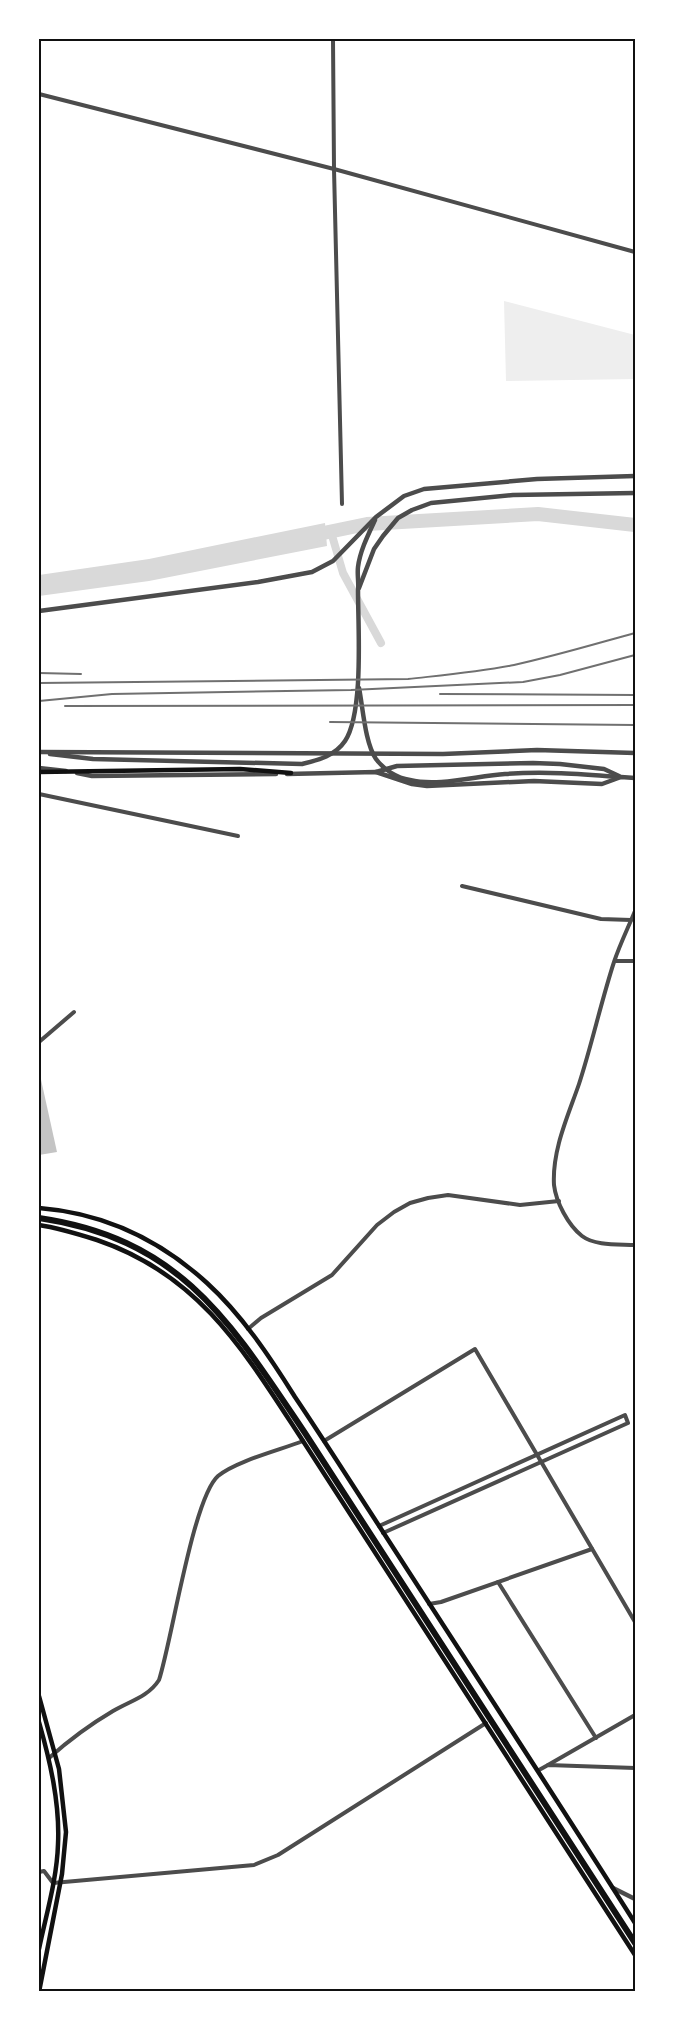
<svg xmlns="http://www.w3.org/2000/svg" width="674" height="2031" font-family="Lato,sans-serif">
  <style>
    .green { fill: #eee }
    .water { fill: #d9d9d9 }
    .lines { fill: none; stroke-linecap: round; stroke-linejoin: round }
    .canal { stroke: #d9d9d9; stroke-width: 8 }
    .river { stroke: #d9d9d9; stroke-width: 14 }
    .building { fill: #c4c4c4 }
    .minor { stroke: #4c4c4c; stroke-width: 4 }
    .tertiary { stroke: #4c4c4c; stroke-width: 4.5 }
    .secondary { stroke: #111; stroke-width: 4.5 }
    .motorway { stroke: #111; stroke-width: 6 }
    .rail { stroke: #707070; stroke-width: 2 }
    .neatline { fill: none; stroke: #111; stroke-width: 2 }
  </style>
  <rect width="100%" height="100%" fill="#fff"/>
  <!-- green -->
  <path class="green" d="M504,301l131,34v44l-129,2z"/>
  <!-- water -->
  <path class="water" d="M325,523l2,23 -178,35 -110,15v-21l110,-16z"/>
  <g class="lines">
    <!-- canal -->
    <path class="canal" d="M331,532l12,41 38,70"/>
    <!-- river -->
    <path class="river" d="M309,536l58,-12 171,-10 97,11"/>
  </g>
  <!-- building -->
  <path class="building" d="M40,1075l17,77 -18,3v-79z"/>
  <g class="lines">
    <!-- minor -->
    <g class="minor">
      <path d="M333,39l1,130 8,335"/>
      <path d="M39,94l295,75 301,83"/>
      <path d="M39,794l199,42"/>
      <path d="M462,886l139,33 30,1"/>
      <path d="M635,911c-7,17 -15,33 -21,51 -13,40 -22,82 -35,122 -11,32 -27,66 -25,101 2,17 14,40 28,51 13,10 37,8 53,9"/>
      <path d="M615,961h20"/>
      <path d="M39,1042l35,-30"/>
      <path d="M248,1329l13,-11 71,-43 45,-50 17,-13 16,-9 18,-5 20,-3 72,10 39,-4"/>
      <path d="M324,1441l151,-92 160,273"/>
      <path d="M379,1526l246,-111 3,8 -245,110"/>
      <path d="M498,1582l98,156"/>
      <path d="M429,1604l12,-2 151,-53"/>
      <path d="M49,1758c19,-17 42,-34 64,-47 17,-10 35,-14 46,-31 13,-40 34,-182 59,-204 18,-15 62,-26 85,-35"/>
      <path d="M548,1765l87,-50"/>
      <path d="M539,1770l9,-5 87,3"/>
      <path d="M39,1872l5,-1 9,12 201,-18 24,-10 208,-132"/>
    </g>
    <!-- tertiary -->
    <g class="tertiary">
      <path d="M359,588l15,-39 9,-13 15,-18 14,-8 19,-7 82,-8 122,-2"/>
      <path d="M39,611l219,-29 54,-10 21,-11 43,-44 28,-21 20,-7 113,-10 98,-3"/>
      <path d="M359,688c4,20 6,55 17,71 8,11 21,19 34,21 28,7 66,-4 95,-6 39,-3 76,0 115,3"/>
      <path d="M39,752l404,2 94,-4 98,3"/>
      <path d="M50,754l43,5 209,5c16,-4 33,-8 43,-23 19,-29 13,-114 13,-151 1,-7 -1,-15 0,-23 2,-16 10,-32 17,-47"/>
      <path d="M39,768l27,3"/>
      <path d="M376,772l21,-6 136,-3 27,1 44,5 15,7"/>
      <path d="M77,773l15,3 184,-2"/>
      <path d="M287,774l89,-2 36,12 15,2 107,-5 68,3 19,-7 14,1"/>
      <path d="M613,1888l22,11"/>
    </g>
    <!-- secondary -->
    <g class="secondary">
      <path d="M39,772l201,-3 51,4"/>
      <path d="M39,1208c64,5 121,32 168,75 35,32 63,74 88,114 27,40 53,81 79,121 87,135 175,269 261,405"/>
      <path d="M39,1225c20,3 39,9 58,15 104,35 149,114 206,201l332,514"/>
      <path d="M39,1696l20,73 7,63 -4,42 -23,118"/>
      <path d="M39,1722c11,39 21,81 19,122 -1,35 -12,71 -19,105"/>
    </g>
    <!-- motorway -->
    <path class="motorway" d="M39,1218c143,21 192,105 266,215l330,510"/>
    <!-- rail -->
    <g class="rail">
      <path d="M39,673l42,1"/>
      <path d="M39,683l369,-4c36,-4 71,-7 106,-14 41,-9 81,-21 121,-32"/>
      <path d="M440,694l195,1"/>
      <path d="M39,701l73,-7 239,-4 172,-8 37,-7 75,-20"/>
      <path d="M65,706l570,-1"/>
      <path d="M330,722l305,3"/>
    </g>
  </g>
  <!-- border -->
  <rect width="674" height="2031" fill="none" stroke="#ffffff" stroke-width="81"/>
  <rect x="40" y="40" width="594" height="1950" class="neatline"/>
</svg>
